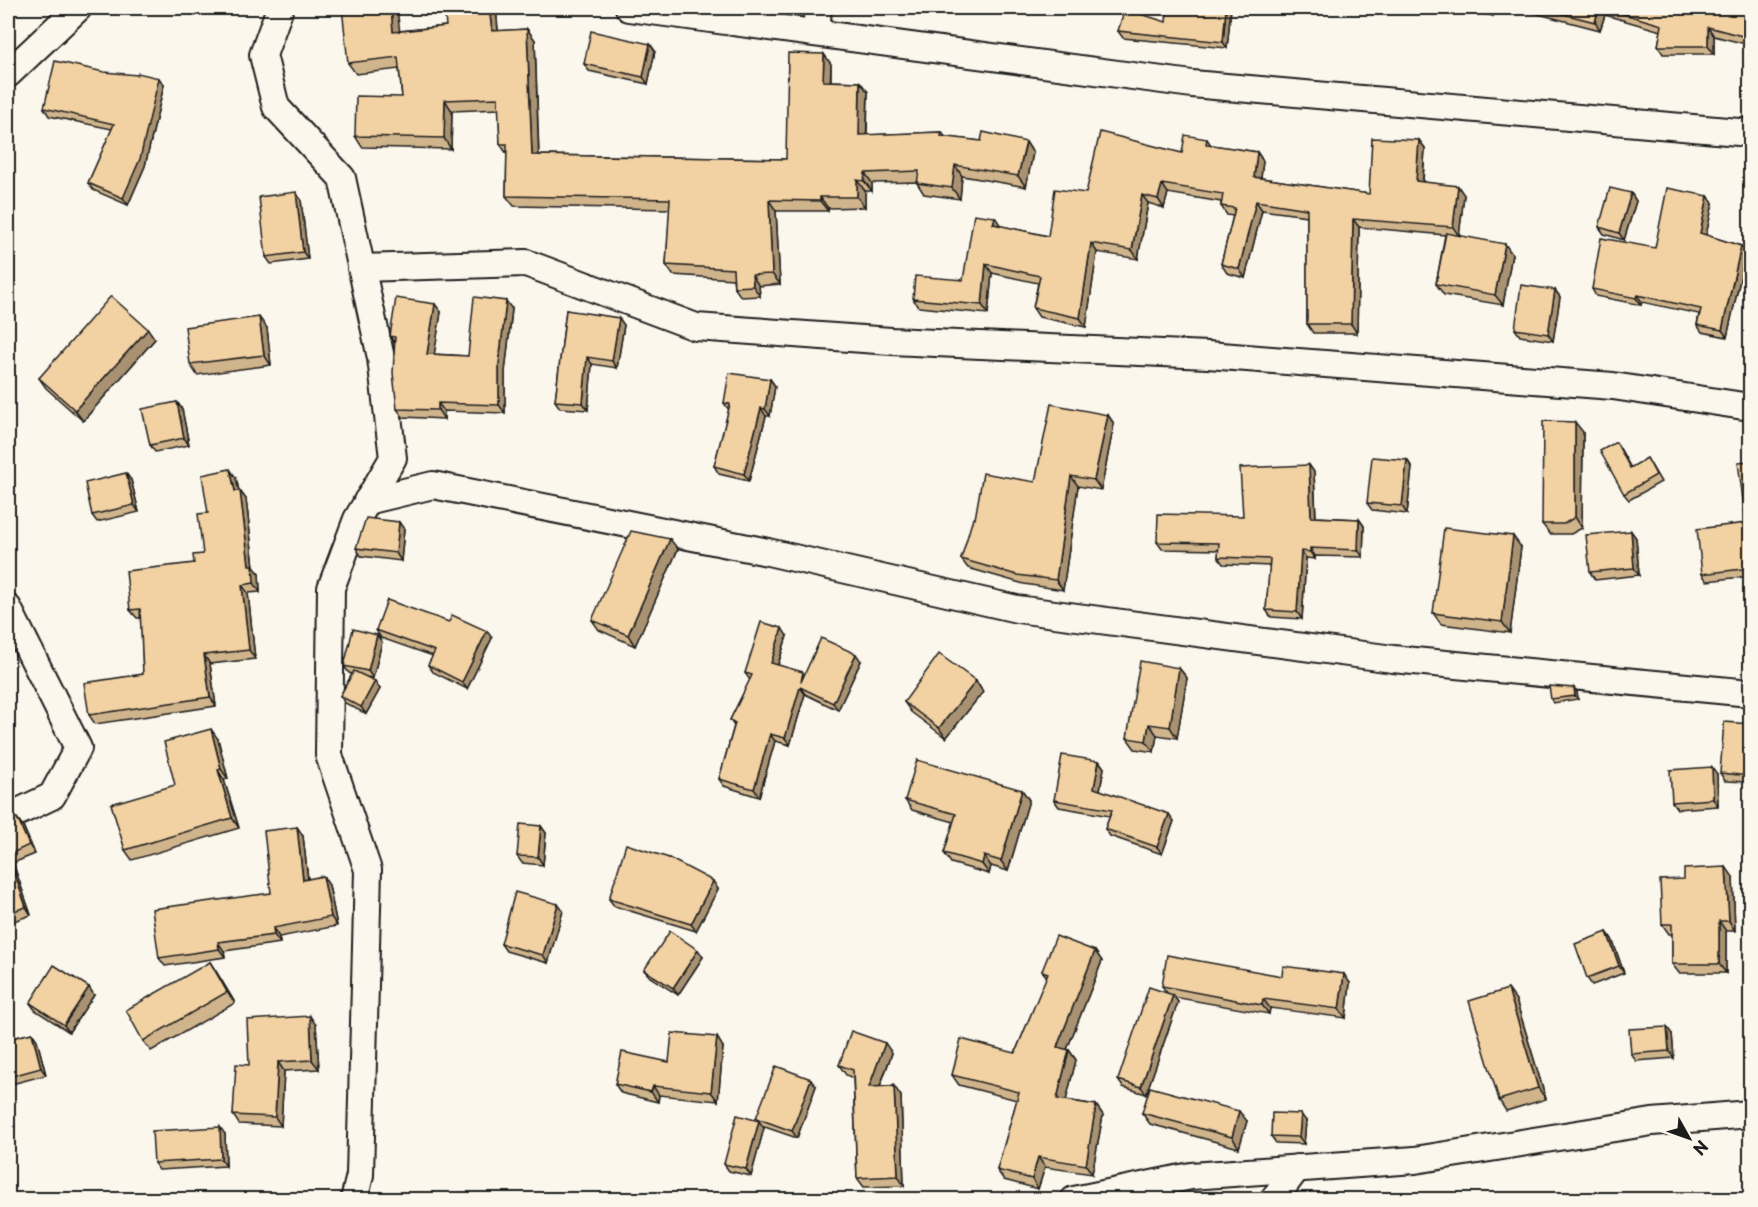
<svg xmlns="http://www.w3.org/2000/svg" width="1758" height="1207" font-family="'Playpen Sans',sans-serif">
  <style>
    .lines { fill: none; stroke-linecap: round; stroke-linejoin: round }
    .minor-casing { stroke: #1c1c1c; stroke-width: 30 }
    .minor { stroke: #fbf7ec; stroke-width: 26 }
    .wall { fill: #d0b48c; stroke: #1c1c1c; stroke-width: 1.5 }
    .shaded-wall { fill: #a99272; stroke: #1c1c1c; stroke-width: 1.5 }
    .building { fill: #f2d1a3; stroke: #1c1c1c; stroke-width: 1.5 }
  </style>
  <rect width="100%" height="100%" fill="#fbf7ec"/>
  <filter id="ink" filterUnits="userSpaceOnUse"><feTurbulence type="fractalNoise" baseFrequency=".0167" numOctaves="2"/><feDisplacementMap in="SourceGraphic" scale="12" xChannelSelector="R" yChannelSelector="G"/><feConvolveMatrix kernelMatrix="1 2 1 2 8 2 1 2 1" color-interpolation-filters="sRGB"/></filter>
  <g filter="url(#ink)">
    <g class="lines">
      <!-- minor casing -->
      <g class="minor-casing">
        <g id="minor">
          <path d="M280,8l-17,47 13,52 66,71 39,180 12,100 -36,61 -26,69 -2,167 39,115 -8,305 -6,25"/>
          <path d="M629,8l563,76 558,49"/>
          <path d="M816,33l2,-25"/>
          <path d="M8,74l70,-66"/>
          <path d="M361,268l165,-5 170,64 195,14 317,14 405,31 137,21"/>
          <path d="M367,501l66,-16 335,67 249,57 376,50 357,34"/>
          <path d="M8,608l70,140 -26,48 -44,21"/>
          <path d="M1074,1200l117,-24 224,-16 237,-38 98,-8"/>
          <path d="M1273,1200l24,-32"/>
        </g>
      </g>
      <!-- minor -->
      <use href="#minor" class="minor"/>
    </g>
    <!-- wall -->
    <g class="wall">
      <path d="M496,8l2,23 29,-2 8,11 4,115 247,4 45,-95v17l29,1 8,10 -1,43 75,-3 3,5 36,4 45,1 7,11 -7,34 -64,-11 -2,23 -36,-5 -7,-11v-1l-45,1v8h-7v16l-37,1v3h-52l4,73 -21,2 1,10 -19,1 -7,-10 -1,-8 -60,-4 -7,-10 4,-56 -156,-3 -8,-10 1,-42 -7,-10 -1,-35 -47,2 -1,38 -89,-2 -7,-11 47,-39 -3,-28 -43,5 -8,-11 51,-32 47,-5z"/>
      <path d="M845,8h150l-147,5z"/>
      <path d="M1231,8l-4,40 -104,-10 -5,-7 48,-9 22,-11z"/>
      <path d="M1450,8h46l-3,8z"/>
      <path d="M1515,8h235v37l-36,-9v18h-51l-5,-8 3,-15 -56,-16 -5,15z"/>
      <path d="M650,44l5,7 -7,33 -59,-13 -5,-7z"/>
      <path d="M164,85l-19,81 -17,39 -35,-15 -5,-7 24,-54 -63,-13 -5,-8z"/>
      <path d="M1207,139l4,6 46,7 6,9 -2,17 108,16 50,-54 6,8 -2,34 41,13 -5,41 53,18 -9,51 -59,-10 -8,-11 9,-49 -86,-8 -2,106h-44l-6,-9v-108l-45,-6 -17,68 -18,-5 -6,-9 12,-48 -6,-1 -6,-9v-4l-53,-9 -4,15 -16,-5 -10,56 -41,-7 -11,75 -47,-10 -6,-9 5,-25 -46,-10 -4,41 -69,-7 -6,-8 50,-19 38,-54 47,10 38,-43 96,-40z"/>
      <path d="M1631,193l5,8 -12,39 -20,-6 -5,-7z"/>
      <path d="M1708,196l5,7 -7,32 35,11 5,7 -19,84 -25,-5 -5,-7 2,-11 -57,-12 -1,3 -45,-9 -4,-7 63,-41z"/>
      <path d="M301,200l7,59 -37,5 -5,-7z"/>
      <path d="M1555,290l5,7 -7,44 -33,-5 -5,-7z"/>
      <path d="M512,309l-7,63v41l-61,-2v8l-41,-2 -6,-8 -3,-67 -4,-6 51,-24 -7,42 34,2z"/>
      <path d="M566,310l58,15 -7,43 -25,-4 -4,46 -28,-2 -5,-7z"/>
      <path d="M267,328l4,37 -74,10 -7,-11z"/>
      <path d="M155,339l-72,82 -37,-33 -7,-10z"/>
      <path d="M770,379l5,7 -5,30h-4l-17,65 -30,-7 -5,-8 15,-56 -5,-7z"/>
      <path d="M177,402l5,7 7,36 -34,7 -5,-7z"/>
      <path d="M1108,415l6,9 -13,66 -23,-4 -15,104 -39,-6 -56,-16 -7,-9 14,-40 60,-37z"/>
      <path d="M1583,432l-1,96 -11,6h-21l-8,-10z"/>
      <path d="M1620,448l11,20 16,-10 14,24 -32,18 -5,-6z"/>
      <path d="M1407,460l5,7 -5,47 -35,-4 -5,-7z"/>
      <path d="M1750,461v115l-43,5 -5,-7 44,-51z"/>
      <path d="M1309,465l5,7 2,45 43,2 5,7 -1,31 -48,-1v3l-9,-1 -4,61 -31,-2 -5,-7 4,-44 -47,-2 -5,-7 1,-7 -57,-1 -5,-7 86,-26z"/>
      <path d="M236,478l3,13h1l6,8 8,68 5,6 1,19 -12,1 7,66 -45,5 6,42 -121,18 -6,-9 54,-41 -2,-56h-4l-7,-8 64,-47 9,-9 5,-41z"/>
      <path d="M131,480l8,32 -42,10 -5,-7z"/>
      <path d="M404,529l-3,32 -40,-5 -5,-8z"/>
      <path d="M1631,531l5,7 3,37 -44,5 -5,-8z"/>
      <path d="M1521,547l-11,86 -69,-9 -8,-11z"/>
      <path d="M678,549l-43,97 -36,-16 -7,-10z"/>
      <path d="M376,630l116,8 -25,51 -34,-17 -5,-7 5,-9 -52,-18z"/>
      <path d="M377,635l5,7 -9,36 -7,-1 14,12 -14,25 -21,-11 -5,-7 12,-22 -3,-1 -5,-7z"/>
      <path d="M787,636l-9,29 26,9 57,-13 -23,49 -33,-16 -15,51 -15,-4 -16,56 -35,-11 -5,-7 15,-53 -4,-6 20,-40 -5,-7z"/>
      <path d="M1179,668l8,10 -10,60 -20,-3 -3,17 -19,-3 -8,-11z"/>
      <path d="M976,681l7,11 -37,46 -35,-26 -7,-10z"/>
      <path d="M1574,688l3,4 1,7 -25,4 -2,-4z"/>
      <path d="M1750,724v58l-25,-1 -5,-8z"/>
      <path d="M218,739l10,40 -4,1 15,48 -107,32 -7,-10 50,-65z"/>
      <path d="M1099,761l5,7 -4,22 74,31 -12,33 -52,-18 -5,-7 5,-13 -51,-9 -5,-7z"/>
      <path d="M1717,774l1,32 -41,3 -5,-7z"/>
      <path d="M1022,790l7,10 -21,71 -17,-5 -2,8 -38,-11 -7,-10 10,-31 -42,-12 -7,-10z"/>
      <path d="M8,822l15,4 12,28 -22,9 18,52 -23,8z"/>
      <path d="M541,826l5,7 -3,32 -21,-2 -5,-7z"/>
      <path d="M297,827l6,9 5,43 21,6 8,41 -58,11 1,6 -56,8 1,6 -60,9 -6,-8 112,-65z"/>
      <path d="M1733,877l2,54h-9v42h-47l-7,-9v-30h-3l-7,-10z"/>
      <path d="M718,889l-22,42 -82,-25 -5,-7z"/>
      <path d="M563,911l-15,52 -42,-12 -5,-7z"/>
      <path d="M1607,932l5,7 12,34 -32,12 -5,-7z"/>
      <path d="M698,950l5,7 -25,38 -28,-18 -6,-7z"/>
      <path d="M1095,951l7,10 -35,88 2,1 7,10 -10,40 30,5 7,10 -11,59 -47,-7 -7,22 -34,-9 -7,-10 20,-70 -58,-15 -7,-10 63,-22 32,-76 -5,-6z"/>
      <path d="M210,962l7,11 18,30 -84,48 -8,-10z"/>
      <path d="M1282,976l68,7 -4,35 -76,-10 -1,6 -95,-17 4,5 -32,92 -23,-7 -5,-7 49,-87 -5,-7z"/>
      <path d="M94,995l-25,37 -34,-22 -5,-7z"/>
      <path d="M1516,1000l30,99 -40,12 -7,-11z"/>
      <path d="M316,1025l3,44 -35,2 -3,55 -42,-2 -6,-9 16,-50z"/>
      <path d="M32,1033l5,7 9,35 -38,10v-46z"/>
      <path d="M1672,1034l2,24 -38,3 -5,-7z"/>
      <path d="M723,1047l-5,54 -59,-6 -1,7 -37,-9 -6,-9 54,-22z"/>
      <path d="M892,1053l-12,34 21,9 3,90 -40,1 -7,-9 -4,-100 -7,-3 -7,-10z"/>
      <path d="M816,1086l-19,52 -35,-12 2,2 -13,48 -22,-5 -5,-7 34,-43 -2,-3z"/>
      <path d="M1142,1113l105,8 -8,27 -89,-24z"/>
      <path d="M1306,1121l-2,23 -28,-1 -5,-7z"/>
      <path d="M225,1134l1,32 -67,4 -5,-7z"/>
    </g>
    <!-- shaded-wall -->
    <g class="shaded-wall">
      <path d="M391,8h6l4,34 -8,-10z"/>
      <path d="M489,8h7l3,33 -7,-10z"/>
      <path d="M1226,8h5l-4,40 -4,-6z"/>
      <path d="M1488,8h8l-3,8z"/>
      <path d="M1599,8h1l5,7 -5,15 -5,-8z"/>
      <path d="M1708,27l6,9v18l-6,-8z"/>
      <path d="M527,29l8,11 4,125 -7,-10z"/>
      <path d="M650,44l5,7 -7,33 -5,-7z"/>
      <path d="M824,54l7,10 -1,27 -7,-10z"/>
      <path d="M159,78l5,7 -19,81 -17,39 -5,-7z"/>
      <path d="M860,82l8,10 -2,54 -7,-11z"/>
      <path d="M445,100l7,11 -1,38 -7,-11z"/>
      <path d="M1419,140l6,8 -3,42 -6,-9z"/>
      <path d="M1026,142l7,11 -7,34 -8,-11z"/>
      <path d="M1257,152l6,9 -3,24 -6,-8z"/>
      <path d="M955,165l7,11 -2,23 -8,-11z"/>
      <path d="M865,173l7,10v8l-8,-10z"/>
      <path d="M857,180l8,11v16l-8,-10z"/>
      <path d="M1162,184l6,9 -4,15 -6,-9z"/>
      <path d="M1458,186l6,9 -5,41 -6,-9z"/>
      <path d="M296,192l5,8 7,59 -5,-7z"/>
      <path d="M1631,193l5,8 -12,39 -5,-7z"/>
      <path d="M1142,195l6,8 -10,56 -6,-9z"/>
      <path d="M1708,196l5,7 -8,37 -5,-7z"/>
      <path d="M820,197l8,11v3l-8,-10z"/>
      <path d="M769,200l7,11 4,73 -8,-10z"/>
      <path d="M1256,201l6,9 -17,68 -6,-9z"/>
      <path d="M995,217l6,9 -8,-2z"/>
      <path d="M1353,219l6,8 -2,106 -6,-9z"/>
      <path d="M1091,243l6,9 -11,75 -6,-9z"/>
      <path d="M1505,244l7,10 -9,51 -8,-10z"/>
      <path d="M1741,246l5,7 -19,84 -5,-7z"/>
      <path d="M986,264l6,9 -4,41 -6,-9z"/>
      <path d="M752,275l7,11 1,10 -7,-10z"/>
      <path d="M1555,290l5,7 -7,44 -5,-7z"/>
      <path d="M1637,295l5,7 -1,3 -5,-7z"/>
      <path d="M506,301l6,8 -7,63v41l-6,-8v-41z"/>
      <path d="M435,304l6,8 -8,50 -6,-8z"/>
      <path d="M259,317l8,11 4,37 -7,-10z"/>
      <path d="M619,318l5,7 -7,43 -5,-7z"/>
      <path d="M148,329l7,10 -72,82 -8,-11z"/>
      <path d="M587,357l5,7 -4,46 -5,-7z"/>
      <path d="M770,379l5,7 -5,30 -5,-7z"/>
      <path d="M177,402l5,7 7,36 -5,-7z"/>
      <path d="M438,403l6,8v8l-6,-9z"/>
      <path d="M761,408l5,8 -17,65 -5,-7z"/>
      <path d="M1108,415l6,9 -13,66 -7,-10z"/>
      <path d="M1575,422l8,10 -1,96 -7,-11z"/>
      <path d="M1407,460l5,7 -5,47 -5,-8z"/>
      <path d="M1309,465l5,7 2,52 -5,-7z"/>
      <path d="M230,469l6,9 5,22 -6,-9z"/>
      <path d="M126,473l5,7 8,32 -5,-7z"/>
      <path d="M1071,476l7,10 -15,104 -7,-10z"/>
      <path d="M240,491l6,8 8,68 5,6 1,19 -6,-9 -5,-18z"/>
      <path d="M1359,519l5,7 -1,31 -5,-7z"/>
      <path d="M399,522l5,7 -3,32 -5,-8z"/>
      <path d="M1631,531l5,7 3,37 -5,-7z"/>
      <path d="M1513,536l8,11 -11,86 -8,-11z"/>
      <path d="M670,539l8,10 -43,97 -7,-11z"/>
      <path d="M1310,548l5,8v3l-5,-7z"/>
      <path d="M1301,551l5,7 -4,61 -5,-7z"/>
      <path d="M242,585l6,8 7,66 -6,-9z"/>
      <path d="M782,628l5,8 -11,34 -5,-7z"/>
      <path d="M487,631l5,7 -25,51 -5,-7z"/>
      <path d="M377,635l5,7 -9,36 -5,-7z"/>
      <path d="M856,654l5,7 -23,49 -5,-7z"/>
      <path d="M204,655l6,9 6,42 -6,-9z"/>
      <path d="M1179,668l8,10 -10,60 -7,-11z"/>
      <path d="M375,681l5,8 -14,25 -5,-7z"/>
      <path d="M976,681l7,11 -37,46 -7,-10z"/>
      <path d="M800,687l5,7 -15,51 -5,-7z"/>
      <path d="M1574,688l3,4 1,7 -3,-3z"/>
      <path d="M1149,724l8,11 -3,17 -8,-11z"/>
      <path d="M211,729l7,10 10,40 -7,-10z"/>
      <path d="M770,734l5,7 -16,56 -5,-8z"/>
      <path d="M1099,761l5,7 -5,27 -5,-7z"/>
      <path d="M1712,767l5,7 1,32 -5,-7z"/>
      <path d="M218,770l6,10 15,48 -7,-10z"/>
      <path d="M1022,790l7,10 -21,71 -7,-10z"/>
      <path d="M1169,814l5,7 -12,33 -5,-7z"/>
      <path d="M17,818l6,8 12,28 -6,-9z"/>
      <path d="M541,826l5,7 -3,32 -5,-8z"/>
      <path d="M297,827l6,9 6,53 -6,-9z"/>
      <path d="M8,855l5,8 18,52 -5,-8z"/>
      <path d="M984,856l7,10 -2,8 -7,-10z"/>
      <path d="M1726,867l7,10 2,54 -6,-10z"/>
      <path d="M323,876l6,9 8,41 -6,-9z"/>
      <path d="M713,881l5,8 -22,42 -5,-7z"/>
      <path d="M558,904l5,7 -15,52 -5,-8z"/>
      <path d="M1719,921l7,10v42l-7,-9z"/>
      <path d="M273,928l6,9 1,6 -6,-8z"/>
      <path d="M1607,932l5,7 12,34 -5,-7z"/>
      <path d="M218,942l6,9 1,6 -6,-8z"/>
      <path d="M698,950l5,7 -25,38 -5,-7z"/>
      <path d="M1095,951l7,10 -38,96 -7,-10z"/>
      <path d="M210,962l7,11 18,30 -8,-11z"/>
      <path d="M1344,974l6,9 -4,35 -7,-9z"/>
      <path d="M89,987l5,8 -25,37 -5,-7z"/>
      <path d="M1508,989l8,11 30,99 -8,-11z"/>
      <path d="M1173,995l5,7 -32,92 -5,-7z"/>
      <path d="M1263,999l7,9 -1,6 -7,-9z"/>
      <path d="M310,1016l6,9 3,44 -7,-9z"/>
      <path d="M1667,1027l5,7 2,24 -5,-7z"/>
      <path d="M32,1033l5,7 9,35 -5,-7z"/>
      <path d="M717,1037l6,10 -5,54 -7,-9z"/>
      <path d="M885,1043l7,10 -16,44 -7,-10z"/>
      <path d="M1069,1050l7,10 -12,49 -7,-10z"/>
      <path d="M278,1062l6,9 -3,55 -6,-9z"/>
      <path d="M811,1079l5,7 -19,52 -5,-7z"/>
      <path d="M653,1086l6,9 -1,7 -7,-10z"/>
      <path d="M894,1086l7,10 3,90 -6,-10z"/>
      <path d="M1096,1105l7,10 -11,59 -6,-9z"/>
      <path d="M1239,1111l8,10 -8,27 -7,-11z"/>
      <path d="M1301,1114l5,7 -2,23 -5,-7z"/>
      <path d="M759,1121l5,7 -13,48 -5,-7z"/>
      <path d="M220,1127l5,7 1,32 -5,-7z"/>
      <path d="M1038,1157l7,10 -7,22 -6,-10z"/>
    </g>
    <!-- building -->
    <g class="building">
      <path d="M342,8h49l2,24 53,-6 -2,-18h45l3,23 35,-2 5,126 254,4 2,-106 36,1 -1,27 37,1 -1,53 83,-3 -1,4 40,5 2,-9 43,10 -8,34 -63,-11 -3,23 -35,-5 2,-12 -54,2 -1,8 -7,-1v17h-37v4l-51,-1 3,74 -20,1 1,11 -19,1 -1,-18 -67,-4 4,-66 -164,-3 1,-52h-7l-2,-46 -53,2 -1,38 -89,-2 1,-40 46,1 -4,-40 -50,6z"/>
      <path d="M1189,8h37l-3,34 -105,-11 7,-22 41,13 1,-12 21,1z"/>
      <path d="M1540,8h59l-4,14z"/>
      <path d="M1603,8h147v30l-42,-11v19h-50l4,-21z"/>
      <path d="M591,31l59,13 -7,33 -59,-13z"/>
      <path d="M55,61l49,11 33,3 1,-2 21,5 -19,81 -17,39 -35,-15 26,-59 -70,-16z"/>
      <path d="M1100,132l82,21 3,-18 22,4 -1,5 51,8 -3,25 115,17 3,-56 47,2 -3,41 42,5 -5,41 -100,-8 -2,105h-44v-115l-51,-8 -17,68 -18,-5 14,-56 -14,-2 2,-12 -61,-10 -4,15 -16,-4 -10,55 -41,-7 -11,75 -47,-10 7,-32 -54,-12 -4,41 -69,-6 2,-23 48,4 11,-66 21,3 -2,7 55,12 7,-47 31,4z"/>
      <path d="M1610,188l21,5 -12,40 -20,-6z"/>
      <path d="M1667,188l41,8 -8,37 41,13 -19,84 -25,-5 4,-16 -64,-14 -1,3 -44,-9 9,-51 54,10z"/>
      <path d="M296,192l7,60 -37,5 -7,-60z"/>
      <path d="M1446,233l59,11 -10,51 -59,-11z"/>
      <path d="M1521,285l34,5 -7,44 -33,-5z"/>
      <path d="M111,296l37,33 -73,81 -36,-32z"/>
      <path d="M474,297l32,4 -7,63v41l-61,-2v7l-41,-1 -4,-36 2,-36 -5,-1 6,-38 39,6 -8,50 41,2z"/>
      <path d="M566,310l53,8 -7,43 -25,-4 -4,46 -28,-2z"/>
      <path d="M259,317l5,38 -74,9 -5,-37z"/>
      <path d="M729,373l41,6 -5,30 -4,-1 -17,66 -30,-8 16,-62 -6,-1z"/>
      <path d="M177,402l7,36 -34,7 -8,-36z"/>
      <path d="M1051,404l57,11 -14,65 -23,-4 -15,104 -39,-5 -56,-16 12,-41 2,1 8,-46 52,9z"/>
      <path d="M1543,421l32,1v95l-11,7h-22z"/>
      <path d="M1616,442l14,26 17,-10 9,17 -32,19 -24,-43z"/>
      <path d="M1372,457l35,3 -5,46 -35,-3z"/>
      <path d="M1750,461v107l-48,6 -5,-45 49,-6 -8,-61z"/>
      <path d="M1309,465l2,52 48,2 -1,31 -48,-2v4l-9,-1 -4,61 -31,-2 4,-51 -52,-2 1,-14 -62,-1 1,-28 85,2 -3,-48z"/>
      <path d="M230,469l5,22h5l9,74h4l1,18 -12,2 7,65 -45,5 6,42 -121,18 -5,-32 59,-9 -3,-65 -10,1 -4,-39 68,-8 -1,-8 10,-1 -5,-40 10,-1 -6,-38z"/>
      <path d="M126,473l8,32 -42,10 -7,-32z"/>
      <path d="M366,518l33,4 -3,31 -40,-5z"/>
      <path d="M1444,528l69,8 -11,86 -69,-9z"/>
      <path d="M631,531l39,8 -42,96 -36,-15z"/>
      <path d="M1631,531l3,37 -44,4 -4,-37z"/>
      <path d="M387,600l62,22 3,-7 35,16 -25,51 -34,-17 7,-14 -59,-21z"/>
      <path d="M761,622l21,6 -11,35 32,9 -2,10 20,-44 35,16 -23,49 -33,-16 -15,51 -15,-4 -16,55 -35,-10 16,-56 -5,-3 22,-45 -7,-2z"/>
      <path d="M353,629l24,6 -9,36 -24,-5z"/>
      <path d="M939,654l37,27 -37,47 -35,-26z"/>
      <path d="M1140,661l39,7 -9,59 -21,-3 -3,17 -19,-3z"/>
      <path d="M354,671l21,10 -14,26 -21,-11z"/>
      <path d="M1549,686l25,2 1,8 -24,3z"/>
      <path d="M1724,722l26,2v52l-30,-3z"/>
      <path d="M211,729l10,40 -3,1 14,48 -107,32 -14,-46 64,-19 -11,-43z"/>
      <path d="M1062,755l37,6 -5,27 75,26 -12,33 -52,-18 7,-19 -58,-10z"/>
      <path d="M917,760l105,30 -21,71 -17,-5 -2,8 -38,-11 12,-39 -51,-14z"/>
      <path d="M1712,767l1,32 -41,3 -2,-32z"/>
      <path d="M17,818l12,27 -21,10 18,52 -18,6v-91z"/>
      <path d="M520,824l21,2 -3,31 -21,-1z"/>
      <path d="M297,827l6,53 20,-4 8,41 -58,11 1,7 -56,7 1,7 -60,9 -7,-49 119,-16 -7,-62z"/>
      <path d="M626,844l43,14 44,23 -22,43 -82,-25z"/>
      <path d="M1726,867l3,54h-10v43h-47v-40h-10l-2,-44 24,-1v-10z"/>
      <path d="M515,892l43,12 -15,51 -42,-11z"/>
      <path d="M670,931l28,19 -25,38 -29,-18z"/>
      <path d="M1607,932l12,34 -32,12 -12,-34z"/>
      <path d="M1056,936l39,15 -38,96 12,3 -12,49 39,6 -10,60 -48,-8 -6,22 -35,-9 22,-78 -67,-17 9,-36 54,14 33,-80 -6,-2z"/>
      <path d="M1167,955l115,21 1,-10 61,8 -5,35 -76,-10 -1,6 -100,-19z"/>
      <path d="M210,962l17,30 -84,49 -17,-31z"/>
      <path d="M54,965l35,22 -25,38 -34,-22z"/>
      <path d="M1149,987l24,8 -32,92 -23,-7z"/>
      <path d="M1508,989l30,99 -39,12 -30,-99z"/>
      <path d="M310,1016l2,44 -34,2 -3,55 -42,-2 3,-51 13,1 -2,-45z"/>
      <path d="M1667,1027l2,24 -38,3 -2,-25z"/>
      <path d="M851,1031l34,12 -16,44 25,-1 4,90 -41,2 -4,-108 -14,-5z"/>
      <path d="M32,1033l9,35 -33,9v-38z"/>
      <path d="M672,1033l45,4 -6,55 -58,-6 -2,6 -36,-8 7,-32 47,10z"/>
      <path d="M776,1066l35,13 -19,52 -36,-13z"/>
      <path d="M1150,1087l89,24 -7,26 -90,-24z"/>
      <path d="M1272,1113l29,1 -2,23 -28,-1z"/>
      <path d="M737,1115l22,6 -13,48 -22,-5z"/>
      <path d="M220,1127l1,32 -67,4 -2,-32z"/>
    </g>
  </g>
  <!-- margin -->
  <rect width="1758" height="1207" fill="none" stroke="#fbf7ec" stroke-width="30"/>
  <rect x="15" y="15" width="1728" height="1177" fill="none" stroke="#1c1c1c" stroke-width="2" filter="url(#ink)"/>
  <!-- north arrow -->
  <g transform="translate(1689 1138) rotate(130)" stroke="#fbf7ec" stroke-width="4.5" paint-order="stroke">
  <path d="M0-4.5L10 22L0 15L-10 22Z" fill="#1c1c1c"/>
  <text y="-9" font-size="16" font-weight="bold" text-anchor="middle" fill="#1c1c1c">N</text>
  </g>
</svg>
